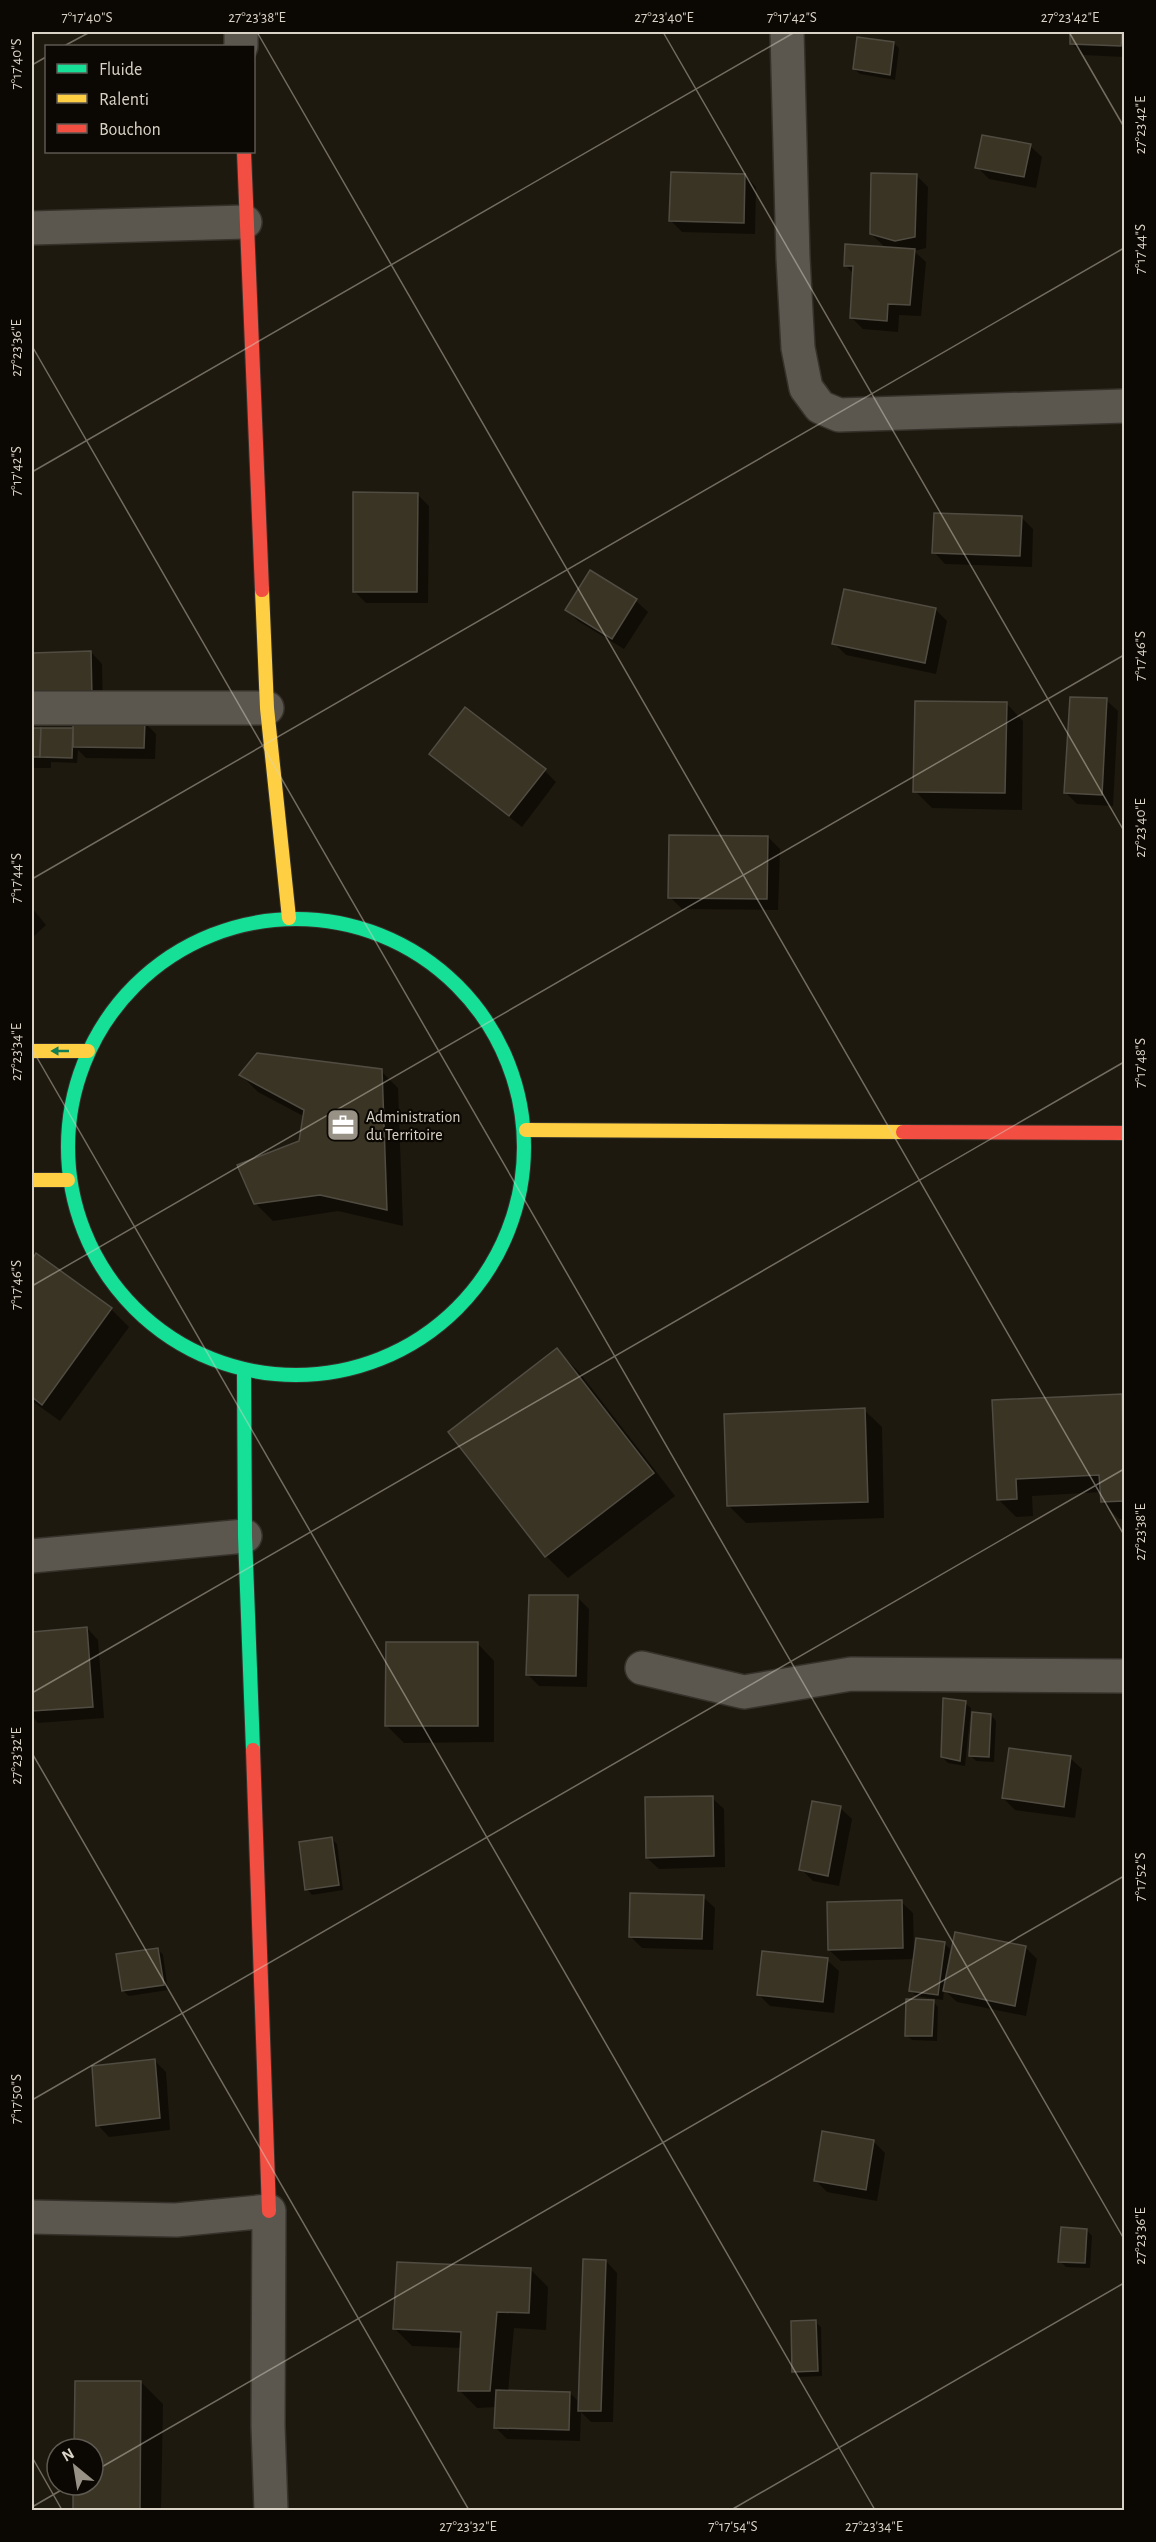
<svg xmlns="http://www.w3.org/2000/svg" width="1156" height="2542" font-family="'Alegreya Sans',sans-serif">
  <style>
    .shadow { fill: #0007 }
    .building { fill: #3a3425; stroke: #514c42; stroke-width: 1.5 }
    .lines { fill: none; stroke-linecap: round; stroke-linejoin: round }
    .street-casing { stroke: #36322b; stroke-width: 36 }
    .fast-casing { stroke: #36322b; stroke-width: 16 }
    .slow-casing { stroke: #36322b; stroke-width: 16 }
    .jam-casing { stroke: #36322b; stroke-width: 16 }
    .street { stroke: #5b574f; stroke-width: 33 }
    .fast { stroke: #16e098; stroke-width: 14 }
    .slow { stroke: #ffcf43; stroke-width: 14 }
    .jam { stroke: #f24e42; stroke-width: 14 }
    .oneway { fill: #117e54 }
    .ticks { fill: none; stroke: #d9d2c6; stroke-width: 1.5; stroke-opacity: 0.45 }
    .labels { text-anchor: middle; stroke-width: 4.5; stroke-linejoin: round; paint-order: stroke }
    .poi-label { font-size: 16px; fill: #d9d2c6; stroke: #0b0702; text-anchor: start }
    .neatline { fill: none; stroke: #d9d2c6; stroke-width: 2 }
    .ticks-label { font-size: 15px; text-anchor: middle; fill: #d9d2c6 }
  </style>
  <rect width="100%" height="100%" fill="#1e190e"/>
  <!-- shadow -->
  <g class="shadow">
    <path d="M1072,32h52v25l-41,-2 -12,-12z"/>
    <path d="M894,43l5,5 -4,32 -35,-6 -6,-5z"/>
    <path d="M1030,146l12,11 -6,31 -47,-9 -12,-12z"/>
    <path d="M745,175l11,12 -1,47 -73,-2 -11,-11z"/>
    <path d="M916,175l12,12 -2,61 -12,3 12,11 -5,54 -22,-1 -1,17 -35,-3 -12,-12 3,-43 -9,-9 41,-17 -15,-14z"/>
    <path d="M417,494l12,12 -1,97h-62l-12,-12z"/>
    <path d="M1021,517l12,12 -1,38 -87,-3 -11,-12z"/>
    <path d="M590,573l46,28 12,11 -24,37 -46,-28 -11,-11z"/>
    <path d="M935,609l12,12 -11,53 -90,-19 -12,-12z"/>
    <path d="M91,652l11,12 1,45 -70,-10 -1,-45z"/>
    <path d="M1106,700l12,11 -5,95 -36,-2 -11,-11z"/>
    <path d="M1006,703l17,18 -1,89 -90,-2 -17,-17z"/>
    <path d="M465,709l80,62 11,11 -34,45 -92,-73z"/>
    <path d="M144,722l12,12 -1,25 -69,-1 -8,-8 -1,13 -26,-1v6h-19v-39h43z"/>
    <path d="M768,837l12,12 -2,61 -96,-1 -12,-12z"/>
    <path d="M32,908l14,17 -14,13z"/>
    <path d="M381,1071l17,17 5,138 -65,-15 -65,10 -17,-17 44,-62 5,-25 -47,-25 -17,-17z"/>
    <path d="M32,1253l79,56 18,18 -69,94 -28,-20z"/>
    <path d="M557,1350l22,22 96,124 -107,82 -22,-22 -96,-123z"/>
    <path d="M1121,1395l3,3v121h-5l-17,-17v-10l-70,4 1,20 -17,1 -18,-18 -4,-97z"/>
    <path d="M864,1410l18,17 2,91 -138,5 -17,-17z"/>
    <path d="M577,1597l12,12 -2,78 -48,-1 -11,-11z"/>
    <path d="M87,1628l11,12 6,78 -66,5 -6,-7v-83z"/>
    <path d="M477,1643l17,18v81l-90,1 -18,-18z"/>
    <path d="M965,1703l6,5 -6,58 -17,-3 -6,-6z"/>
    <path d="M991,1715l5,6 -2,41 -18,-1 -5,-5z"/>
    <path d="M1070,1758l12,11 -7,49 -60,-8 -12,-12z"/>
    <path d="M712,1798l12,11 1,58 -66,2 -12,-11z"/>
    <path d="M840,1808l12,11 -13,67 -26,-5 -12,-12z"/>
    <path d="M332,1839l5,5 6,46 -31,5 -5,-6z"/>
    <path d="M703,1897l12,11 -2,42 -71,-2 -12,-12z"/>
    <path d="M901,1902l12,11 1,40 30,-10 6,6 -3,18 79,-19 11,11 -11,57 -69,-14 -13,-12 -1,10 -27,-4 -5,-5 4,-32 -74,2 -12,-11z"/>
    <path d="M158,1949l5,6 5,35 -39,6 -6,-5z"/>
    <path d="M827,1960l12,11 -5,42 -64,-7 -12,-12z"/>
    <path d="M933,2001l5,6 -1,34 -25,-1 -6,-5z"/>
    <path d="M155,2061l11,11 4,58 -61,7 -11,-12z"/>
    <path d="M873,2141l12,12 -8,48 -50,-9 -12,-12z"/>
    <path d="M1087,2230l5,6 -2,32 -24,-1 -6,-6z"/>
    <path d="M606,2261l11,12 -4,149h-22l-10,-10 -1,29 -73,-2 -11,-11 1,-21 -20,1 -17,-17 2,-43 -50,-2 -17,-17 135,-60 18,18 -2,43 -32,-2 -6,64 62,1 10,10z"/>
    <path d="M815,2322l6,5 1,49 -23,1 -5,-6z"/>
    <path d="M141,2382l22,22 -2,106h-87l1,-25h18v-36h-18z"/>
  </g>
  <!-- building -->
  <g class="building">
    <path d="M1070,32h52l-1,14 -51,-2z"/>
    <path d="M857,37l37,5 -4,33 -37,-6z"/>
    <path d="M982,135l49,9 -7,33 -49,-9z"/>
    <path d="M671,172l74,2 -1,49 -75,-2z"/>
    <path d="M871,173l46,1 -2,63 -20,4 -25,-7z"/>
    <path d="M845,244l70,5 -5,56 -22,-1 -1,17 -37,-3 3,-52h-9z"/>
    <path d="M353,492l65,1 -1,99h-64z"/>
    <path d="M934,513l88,3 -2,40 -88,-3z"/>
    <path d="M590,570l47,29 -25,40 -47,-29z"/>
    <path d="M844,589l92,19 -11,55 -93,-19z"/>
    <path d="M91,651l1,47 -60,1v-46z"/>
    <path d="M1070,697l37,1 -5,97 -38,-2z"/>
    <path d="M915,701l92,1 -2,91 -92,-1z"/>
    <path d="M465,707l81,62 -37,47 -80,-62z"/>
    <path d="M73,720l72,1 -1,27 -71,-1z"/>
    <path d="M32,728h9l-1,29h-8z"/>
    <path d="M41,728h32l-1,30 -32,-1z"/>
    <path d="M669,835l99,1 -1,63 -99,-1z"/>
    <path d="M257,1053l125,16 5,141 -67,-15 -66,9 -17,-39 62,-24 5,-31 -65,-35z"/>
    <path d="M36,1253l76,55 -70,97 -10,-8v-137z"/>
    <path d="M557,1348l97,125 -109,84 -97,-125z"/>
    <path d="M1122,1394l2,107 -23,1 -2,-27 -83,4 1,20 -20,1 -5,-100z"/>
    <path d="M865,1408l3,94 -141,4 -3,-92z"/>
    <path d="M529,1595h49l-2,81 -50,-1z"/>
    <path d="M87,1627l6,80 -61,4v-79z"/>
    <path d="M386,1642h92v84h-93z"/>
    <path d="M943,1698l23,3 -6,60 -19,-4z"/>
    <path d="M972,1712l19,2 -2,43 -20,-1z"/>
    <path d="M1009,1748l62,8 -7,51 -62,-9z"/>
    <path d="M713,1796l1,60 -68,2 -1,-61z"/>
    <path d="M812,1801l29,5 -13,70 -29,-6z"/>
    <path d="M332,1837l7,48 -34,5 -6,-48z"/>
    <path d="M630,1893l74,2 -2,44 -73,-2z"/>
    <path d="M902,1900l1,48 -75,2 -1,-48z"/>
    <path d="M955,1932l71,14 -11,60 -72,-15z"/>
    <path d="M916,1938l29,4 -7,53 -29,-4z"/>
    <path d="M158,1948l6,37 -42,6 -6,-37z"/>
    <path d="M762,1951l66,7 -5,44 -66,-7z"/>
    <path d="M906,1999l28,1 -2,36h-27z"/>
    <path d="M155,2059l5,59 -64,8 -4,-60z"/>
    <path d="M822,2131l52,9 -8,50 -52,-9z"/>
    <path d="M1061,2227l26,2 -2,34 -27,-1z"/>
    <path d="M583,2259l23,1 -5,151h-23z"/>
    <path d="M397,2262l134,6 -2,45 -32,-1 -7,79h-32l3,-59 -68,-3z"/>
    <path d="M816,2320l2,51 -26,1 -1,-51z"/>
    <path d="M75,2381h66l-1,129h-67v-25h20v-36h-19z"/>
    <path d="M496,2390l74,2 -1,38 -75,-2z"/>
  </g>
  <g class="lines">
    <!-- street casing -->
    <g class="street-casing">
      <g id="street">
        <path d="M241,32v14"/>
        <path d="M787,32l6,226 5,90 8,40 14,19 19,8 285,-9"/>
        <path d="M32,228l213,-6"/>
        <path d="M32,708h235"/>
        <path d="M32,1556l213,-20"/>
        <path d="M642,1668l102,24 107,-18 273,2"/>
        <path d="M32,2217l144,3 93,-9 -1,215 3,84"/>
      </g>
    </g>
    <!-- fast casing -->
    <g class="fast-casing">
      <g id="fast">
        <circle cx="296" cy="1147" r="228"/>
        <path d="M244,1371l1,165 8,214"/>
      </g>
    </g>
    <!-- slow casing -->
    <g class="slow-casing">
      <g id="slow">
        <path d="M262,590l5,118 22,210"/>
        <path d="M32,1051h56"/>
        <path d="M526,1130l377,2"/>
        <path d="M32,1180h36"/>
      </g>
    </g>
    <!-- jam casing -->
    <g class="jam-casing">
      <g id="jam">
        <path d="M244,152l18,438"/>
        <path d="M903,1132l221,1"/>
        <path d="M253,1750l16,461"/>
      </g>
    </g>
    <!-- street -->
    <use href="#street" class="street"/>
    <!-- fast -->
    <use href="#fast" class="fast"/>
    <!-- slow -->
    <use href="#slow" class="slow"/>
    <!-- jam -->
    <use href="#jam" class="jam"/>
  </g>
  <!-- one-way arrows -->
  <defs><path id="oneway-solid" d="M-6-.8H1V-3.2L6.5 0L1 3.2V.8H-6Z" transform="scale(1.5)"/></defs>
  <use class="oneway" href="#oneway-solid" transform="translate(60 1051) rotate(-180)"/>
  <!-- ticks -->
  <path class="ticks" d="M257,32l867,1503M663,32l461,799M1069,32l55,95M64,46l26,-14M32,65l14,-8M32,346l1092,1893M32,472l763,-440M32,879l1092,-631M32,1049l843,1461M32,1286l1092,-631M32,1693l1092,-631M32,1753l437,757M32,2100l1092,-631M32,2457l30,53M93,2472l1031,-596M32,2507l38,-22M731,2510l393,-227"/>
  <!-- icons -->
  <defs>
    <g id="office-square" transform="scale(1.725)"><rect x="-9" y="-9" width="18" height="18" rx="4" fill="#989186" stroke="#0b0702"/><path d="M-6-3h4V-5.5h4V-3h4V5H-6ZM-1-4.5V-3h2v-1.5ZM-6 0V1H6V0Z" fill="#fff"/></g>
  </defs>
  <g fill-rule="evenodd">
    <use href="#office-square" x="343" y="1125"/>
  </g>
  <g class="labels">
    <!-- poi labels -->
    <g class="poi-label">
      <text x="366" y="1122">Administration<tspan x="366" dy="18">du Territoire</tspan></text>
    </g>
  </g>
  <!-- border -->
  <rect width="1156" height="2542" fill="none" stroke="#0b0702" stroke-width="66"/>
  <!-- legend -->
  <rect x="45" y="45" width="210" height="108" fill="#0b0702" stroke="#5d5850" stroke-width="1.5"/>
  <rect x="57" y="64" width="30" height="9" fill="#16e098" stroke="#5d5850" stroke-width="1.5"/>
  <text x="99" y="75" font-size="18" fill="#d9d2c6">Fluide</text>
  <rect x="57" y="94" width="30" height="9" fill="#ffcf43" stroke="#5d5850" stroke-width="1.5"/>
  <text x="99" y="105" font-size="18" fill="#d9d2c6">Ralenti</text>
  <rect x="57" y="124" width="30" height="9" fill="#f24e42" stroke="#5d5850" stroke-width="1.5"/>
  <text x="99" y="135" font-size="18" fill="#d9d2c6">Bouchon</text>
  <!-- north arrow -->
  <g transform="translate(75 2467) rotate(330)"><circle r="28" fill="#0b0702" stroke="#5d5850" stroke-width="1.5"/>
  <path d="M0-4.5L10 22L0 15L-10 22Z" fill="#989186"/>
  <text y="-9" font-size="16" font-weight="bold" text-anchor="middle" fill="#d9d2c6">N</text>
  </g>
  <rect x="33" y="33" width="1090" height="2476" class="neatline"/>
  <g class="ticks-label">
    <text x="87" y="22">7°17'40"S</text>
    <text x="257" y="22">27°23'38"E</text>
    <text x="664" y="22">27°23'40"E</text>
    <text x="792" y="22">7°17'42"S</text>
    <text x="1070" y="22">27°23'42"E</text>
    <text transform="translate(16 64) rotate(-90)" y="5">7°17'40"S</text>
    <text transform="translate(1140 125) rotate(-90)" y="5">27°23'42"E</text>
    <text transform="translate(1140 249) rotate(-90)" y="5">7°17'44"S</text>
    <text transform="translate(16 348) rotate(-90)" y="5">27°23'36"E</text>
    <text transform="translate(16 471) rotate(-90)" y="5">7°17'42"S</text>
    <text transform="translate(1140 656) rotate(-90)" y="5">7°17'46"S</text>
    <text transform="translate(1140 828) rotate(-90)" y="5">27°23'40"E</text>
    <text transform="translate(16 878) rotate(-90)" y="5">7°17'44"S</text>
    <text transform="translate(16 1052) rotate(-90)" y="5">27°23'34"E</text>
    <text transform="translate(1140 1063) rotate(-90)" y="5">7°17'48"S</text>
    <text transform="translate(16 1285) rotate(-90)" y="5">7°17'46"S</text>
    <text transform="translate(1140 1532) rotate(-90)" y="5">27°23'38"E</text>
    <text transform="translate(16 1756) rotate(-90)" y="5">27°23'32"E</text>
    <text transform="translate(1140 1877) rotate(-90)" y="5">7°17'52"S</text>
    <text transform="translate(16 2099) rotate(-90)" y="5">7°17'50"S</text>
    <text transform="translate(1140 2236) rotate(-90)" y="5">27°23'36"E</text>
    <text x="468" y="2531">27°23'32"E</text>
    <text x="733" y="2531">7°17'54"S</text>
    <text x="874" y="2531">27°23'34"E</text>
  </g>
</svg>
